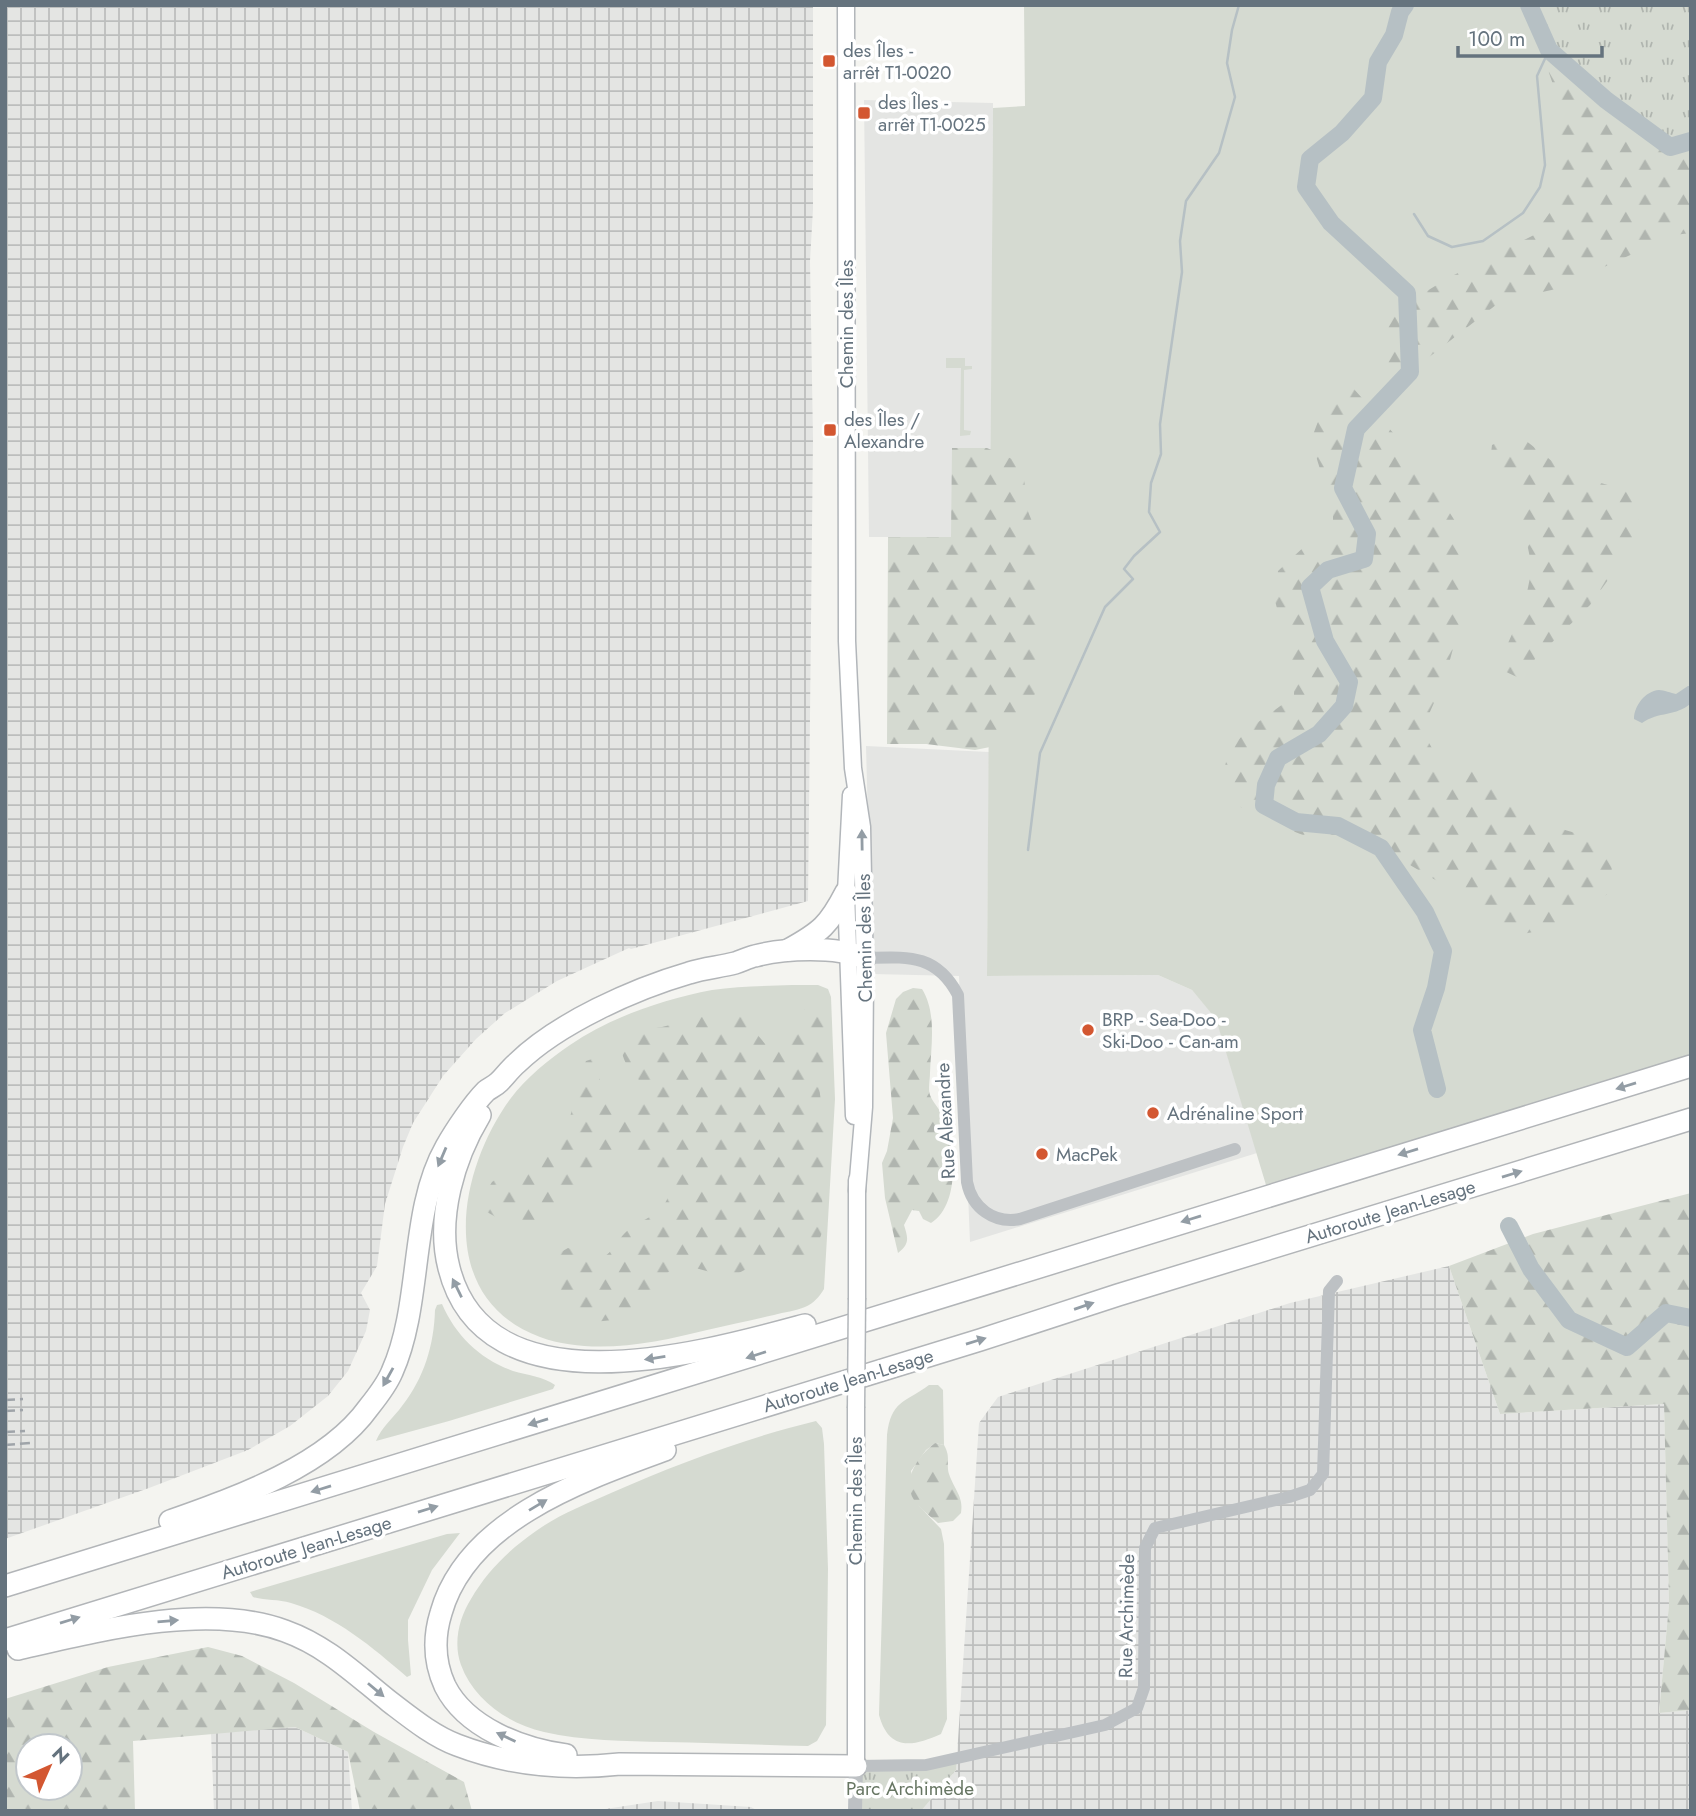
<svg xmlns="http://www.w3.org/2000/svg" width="1696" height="1816" font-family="Jost,sans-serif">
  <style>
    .built { fill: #e4e5e3 }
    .industrial { fill: url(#industrial-grid) }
    .grass { fill: #d5dad1 }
    .forest { fill: url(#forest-firs); fill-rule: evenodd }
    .park { fill: url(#park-tufts) }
    .water { fill: #b6c0c4 }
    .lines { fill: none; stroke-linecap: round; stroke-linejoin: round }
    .stream { stroke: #b6c0c4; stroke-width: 2.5 }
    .river { stroke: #b6c0c4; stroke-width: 18 }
    .secondary-casing { stroke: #b2b6ba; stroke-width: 19 }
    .motorway-casing { stroke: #b2b5b8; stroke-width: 24 }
    .minor { stroke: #bdc1c4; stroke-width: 12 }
    .tertiary { stroke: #bdc1c4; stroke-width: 14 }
    .secondary { stroke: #fff; stroke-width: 16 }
    .motorway { stroke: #fff; stroke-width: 21 }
    .rail { stroke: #9fa4a9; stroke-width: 2.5; stroke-dasharray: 10 5; stroke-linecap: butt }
    .secondary-bridge-casing { stroke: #b2b6ba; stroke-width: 19; stroke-linecap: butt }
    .secondary-bridge { stroke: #fff; stroke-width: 16 }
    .oneway { fill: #939da5 }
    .poi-dot { fill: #d35731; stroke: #fff; stroke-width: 2.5 }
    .labels { text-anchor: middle; stroke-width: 7; stroke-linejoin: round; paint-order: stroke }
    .poi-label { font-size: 19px; fill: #65737e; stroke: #fff; text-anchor: start }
    .street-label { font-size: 19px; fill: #65737e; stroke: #fff }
    .park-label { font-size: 19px; fill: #677663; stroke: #fff }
  </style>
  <defs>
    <pattern id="industrial-grid" width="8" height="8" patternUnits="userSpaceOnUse" patternTransform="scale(1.75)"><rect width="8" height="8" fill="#e4e5e3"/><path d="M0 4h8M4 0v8" fill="none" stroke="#bcbebd"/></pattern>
    <pattern id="forest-firs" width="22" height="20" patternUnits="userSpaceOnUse" patternTransform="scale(1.75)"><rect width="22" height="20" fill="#d5dad1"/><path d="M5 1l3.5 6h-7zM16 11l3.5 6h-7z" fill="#b0b5af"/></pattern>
    <pattern id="park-tufts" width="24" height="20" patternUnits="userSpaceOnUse" patternTransform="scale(1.75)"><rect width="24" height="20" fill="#d5dad1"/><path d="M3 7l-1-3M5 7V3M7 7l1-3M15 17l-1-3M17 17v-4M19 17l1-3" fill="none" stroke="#b0b5af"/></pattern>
  </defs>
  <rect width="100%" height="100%" fill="#f4f4f0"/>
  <!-- built -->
  <g class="built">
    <path d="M864,100l129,3 -2,434h-122z"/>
    <path d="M866,746l123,6 -2,224 171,-1 34,15 24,28 41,135 -287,89 -11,-266 -87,-2z"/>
  </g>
  <!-- industrial -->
  <g class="industrial">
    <path d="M5,5h808v204l-3,52 3,178 -5,462 -177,48 -2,-1 -72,33 -52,32 -29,26 -33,37 -30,47 -10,24 -18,57 -8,62 -16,27 9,17 -4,21 -18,40 -20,25 -38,30 -42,24 -99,38 -144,51z"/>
    <path d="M1449,1266l51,148 164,-10 5,200 -10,109 32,-3v101h-770l35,-41 23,-347 19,-26 292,-94z"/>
    <path d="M295,1727l53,25 4,59h-138l-3,-78z"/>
    <path d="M658,1801l93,6 7,4h-166z"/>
  </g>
  <!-- grass -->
  <g class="grass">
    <path d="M1024,5h505l162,136v925l-422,129 -53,-176 -24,-29 -34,-15 -171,1 6,-868 32,-2z"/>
    <path d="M946,358h19v8h7v3l-8,1v60l7,1 -1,4 -10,1 1,-68h-15z"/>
    <path d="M792,985h26l10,4 3,8 4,102 -11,190c-5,8 -10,14 -19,18 -9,4 -21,5 -31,8 -22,5 -44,10 -67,15 -52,13 -115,26 -167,7 -105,-39 -83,-166 -29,-239 15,-20 38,-39 59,-53 41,-28 94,-46 142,-55 26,-4 54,-4 80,-5z"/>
    <path d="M442,1304c14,32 38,55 71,67 14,4 31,6 42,14l-2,4 -104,32 -73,20c5,-13 18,-24 26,-35 22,-28 32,-61 33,-96l2,-5z"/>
    <path d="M929,1385h9l5,5 1,55 -9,-2 -9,7 -15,21 8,35 22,23 3,15 3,175 -6,15c-29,13 -52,17 -62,-19l8,-280c4,-34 17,-32 42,-50z"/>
    <path d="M816,1421l6,7 2,16 4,125 -2,156 -9,16 -9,5c-48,-1 -96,-3 -143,-4 -40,-1 -82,-1 -121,-10 -37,-9 -70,-32 -83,-67 -8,-22 -2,-47 10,-66 16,-28 39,-50 65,-68 22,-16 50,-27 75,-38 66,-29 135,-55 205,-72z"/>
    <path d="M460,1533l-28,37 -24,50v20l3,35 -4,2c-35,-30 -71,-61 -116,-74 -13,-4 -26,-2 -38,-6l-3,-5 197,-58z"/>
  </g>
  <!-- forest -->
  <g class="forest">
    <path d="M1522,5h169v228l-17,2 -118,54 -55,12 -91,71 -25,-8 -6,-44 71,-43 84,-42 24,-34 4,-47 -5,-58 -19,-55z"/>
    <path d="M1353,388l42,47 41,56 24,38 5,90 -11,26 -9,33 -16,36 -3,23 9,17 12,14 23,-1 19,18 48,37 56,16 19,22 -1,32 -62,37 -43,8 -45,-42 -97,-57 -41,5 -58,-23 -32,-17 -12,-23 9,-32 20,-20 44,-32v-26l-19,-69 3,-30 29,-27 18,-5 8,-17v-25l-9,-15 -13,-42 19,-50z"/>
    <path d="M1520,436l37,29 37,16 31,9 12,15 2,25 -21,36 -28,39 -73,72 -13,-6 1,-21 19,-43 8,-39 -16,-80 -26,-26 2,-17 11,-6z"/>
    <path d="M952,448h35l25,11 12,18 3,32 12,30 -4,155 -18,35 -17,16 -25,5 -49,-6h-39l1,-207h63z"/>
    <path d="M913,988l9,1c15,24 9,57 8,84 0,6 -2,16 0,22 2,6 8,12 11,18 14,29 21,90 -10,110l-8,-4 -4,-8 -7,-1 -8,15c4,13 6,19 -6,28l-13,-55 -3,-35 5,-12 6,-33 -7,-85 10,-34 7,-7z"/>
    <path d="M816,1004l9,11 4,18 -2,30 -8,24 8,57 -5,44 1,42 -8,21 -8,9 -10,4 -34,-4 -26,14 -12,2 -37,-10 -14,2 -8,6 -10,18 -33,27 -30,3 -23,-15 -7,-8 -9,-36 7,-11 7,-4 19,7 6,7c20,-6 21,-19 34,-31 15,-13 36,-15 42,-37 -11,-15 -9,-33 -25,-44 -13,0 -25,0 -37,4l-10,21 -15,17 -22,19 -19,9h-40l-14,-8 -5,-8 2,-9 8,-13 9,-7 17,-7 11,-1 30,-17 6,-10 15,-67 6,-12 12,-4c3,8 0,15 2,23 4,14 18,22 30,27 10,-2 15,-4 19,-13 -3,-11 -11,-13 -18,-22 -6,-8 -9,-18 -11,-27l4,-10 16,-6 22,-2 75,-19 12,7 7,18 10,12 9,1 13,-12 19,-28z"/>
    <path d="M1691,1193v517l-32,3 10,-109 -5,-200 -164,10 -51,-148 84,-32z"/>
    <path d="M935,1443l9,2c7,12 2,18 5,29 5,15 15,23 12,39l-8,8 -15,2c-8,-7 -18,-14 -24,-23 -13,-21 5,-45 21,-57z"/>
    <path d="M208,1647l34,9 52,27 80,49 90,50 8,29h-112l-12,-59 -53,-25 -162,14 2,70h-130v-112l103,-32zM28,1746h42v42h-42z"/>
  </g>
  <!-- park -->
  <g class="park">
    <path d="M1529,5h162v136l-21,6 -64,-47 -57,-50z"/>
    <path d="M957,1758l-1,12 -35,41h-66l1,-45z"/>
  </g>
  <!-- water -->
  <path class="water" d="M1688,686h3v17c-15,14 -32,8 -49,20l-8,-4c0,-13 11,-28 25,-29 5,0 12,3 17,4z"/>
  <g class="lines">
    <!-- stream -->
    <g class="stream">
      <path d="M1414,214l14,22 24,11 31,-6 40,-28 17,-26 5,-22 -8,-89 12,-26"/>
      <path d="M1028,850l12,-97 65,-146 28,-28 -9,-10 10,-13 26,-24 -11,-20 2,-29 10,-29 -1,-30 22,-152 -2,-31 6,-40 33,-48 16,-56 -8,-34 5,-33 7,-25"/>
    </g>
    <!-- river -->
    <g class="river">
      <path d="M1405,5l-5,7 -6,23 -16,27 -5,36 -31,35 -32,26 -4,28 25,36 76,70 3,79 -54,57 -13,59 24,46 -3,25 -36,11 -18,17 15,54 24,41 -5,24 -25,28 -41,24 -12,27 -2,20 32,17 42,4 43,22 44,64 18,39 -7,37 -14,42 15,59"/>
      <path d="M1529,5l20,45 57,50 64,47 21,-6"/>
      <path d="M1509,1226l22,43 38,51 58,27 39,-34 25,5"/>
    </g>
    <!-- secondary casing -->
    <g class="secondary-casing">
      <g id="secondary">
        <path d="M846,5l1,636 6,127 9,59 3,150 -1,130 -7,84"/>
        <path d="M851,795l-5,97 8,224"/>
        <path d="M857,1180v118"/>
        <path d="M856,1408v358"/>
      </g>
    </g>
    <!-- motorway casing -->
    <g class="motorway-casing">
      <g id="motorway">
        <path d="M788,950c33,-18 41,-25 58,-58"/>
        <path d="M480,1115c-26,43 -44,103 -31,153 37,147 256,84 356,57"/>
        <path d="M170,1521c65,-23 157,-55 199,-114 8,-10 18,-23 23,-35 31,-69 17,-160 54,-225 9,-16 27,-43 40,-56 4,-3 9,-5 13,-9 6,-6 11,-13 18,-19 41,-40 117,-74 172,-90 15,-5 31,-6 46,-10 7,-2 14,-6 20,-7 30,-8 81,-10 110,2"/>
        <path d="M5,1586l1686,-520"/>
        <path d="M5,1640l975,-300 138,-45 573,-176"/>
        <path d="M18,1649c78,-18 189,-47 267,-18 42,15 71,44 105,71 21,16 43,34 67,43 52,20 108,25 163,19l236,2"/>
        <path d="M566,1755c-44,-6 -100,-27 -121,-69 -11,-24 -12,-47 -4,-73 26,-93 142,-133 224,-163"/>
      </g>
    </g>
    <!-- minor -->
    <g class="minor">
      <path d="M865,958c42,-1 71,-5 93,37l9,187c5,26 27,42 53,37l215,-70"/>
      <path d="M856,1766l70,-1 179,-40 32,-17 7,-20 1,-140 10,-20 134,-31 21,-7 13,-16 6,-183 8,-10"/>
    </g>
    <!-- tertiary -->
    <path class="tertiary" d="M855,1811l1,-45"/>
    <!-- secondary -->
    <use href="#secondary" class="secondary"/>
    <!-- motorway -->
    <use href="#motorway" class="motorway"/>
    <!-- rail -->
    <g class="rail">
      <path d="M5,1400l18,-1"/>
      <path d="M5,1411l18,-1"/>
      <path d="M5,1432l20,-1"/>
      <path d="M5,1445l25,-2"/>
    </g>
    <!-- secondary-bridge casing -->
    <g class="secondary-bridge-casing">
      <path id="secondary-bridge" d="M856,1408l1,-110"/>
    </g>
    <!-- secondary-bridge -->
    <use href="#secondary-bridge" class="secondary-bridge"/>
  </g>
  <!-- one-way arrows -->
  <defs><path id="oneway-solid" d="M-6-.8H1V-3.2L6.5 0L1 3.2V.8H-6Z" transform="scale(1.75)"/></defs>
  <g class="oneway">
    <use href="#oneway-solid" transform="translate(862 840) rotate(-91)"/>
    <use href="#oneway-solid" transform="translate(1626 1086) rotate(163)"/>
    <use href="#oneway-solid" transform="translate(1408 1152) rotate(163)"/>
    <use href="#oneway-solid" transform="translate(442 1157) rotate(113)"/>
    <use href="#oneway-solid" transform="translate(1512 1174) rotate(-17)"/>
    <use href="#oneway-solid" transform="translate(1191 1219) rotate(163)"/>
    <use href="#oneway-solid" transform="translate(457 1288) rotate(-116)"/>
    <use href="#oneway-solid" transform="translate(1084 1306) rotate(-19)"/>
    <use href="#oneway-solid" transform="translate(976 1341) rotate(-17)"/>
    <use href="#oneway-solid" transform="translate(756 1355) rotate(162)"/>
    <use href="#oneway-solid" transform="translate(655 1358) rotate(171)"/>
    <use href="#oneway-solid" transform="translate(388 1377) rotate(119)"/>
    <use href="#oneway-solid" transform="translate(538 1422) rotate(163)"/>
    <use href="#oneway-solid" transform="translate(321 1489) rotate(163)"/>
    <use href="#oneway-solid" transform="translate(538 1505) rotate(-31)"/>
    <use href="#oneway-solid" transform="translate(428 1509) rotate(-17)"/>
    <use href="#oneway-solid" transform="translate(70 1620) rotate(-17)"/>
    <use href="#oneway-solid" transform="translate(168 1621) rotate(-5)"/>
    <use href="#oneway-solid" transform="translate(376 1690) rotate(40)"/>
    <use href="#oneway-solid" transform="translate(506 1737) rotate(-155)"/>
  </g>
  <!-- markers -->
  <g class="poi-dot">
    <rect x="822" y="54" width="14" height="14" rx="3.5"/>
    <rect x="857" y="106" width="14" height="14" rx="3.5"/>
    <rect x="823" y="423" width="14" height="14" rx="3.5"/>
    <circle cx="1088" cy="1030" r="7"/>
    <circle cx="1153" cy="1113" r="7"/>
    <circle cx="1042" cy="1154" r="7"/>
  </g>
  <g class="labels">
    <!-- poi labels -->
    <g class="poi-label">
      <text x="843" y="57">des Îles -<tspan x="843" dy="22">arrêt T1-0020</tspan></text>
      <text x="878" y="109">des Îles -<tspan x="878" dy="22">arrêt T1-0025</tspan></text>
      <text x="844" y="426">des Îles /<tspan x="844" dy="22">Alexandre</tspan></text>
      <text x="1102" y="1026">BRP - Sea-Doo -<tspan x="1102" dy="22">Ski-Doo - Can-am</tspan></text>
      <text x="1167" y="1120">Adrénaline Sport</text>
      <text x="1056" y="1161">MacPek</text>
    </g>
    <!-- street labels -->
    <g class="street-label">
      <text transform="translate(846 324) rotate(-90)" y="7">Chemin des Îles</text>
      <text transform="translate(864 938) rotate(-91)" y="7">Chemin des Îles</text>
      <text transform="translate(945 1121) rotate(-93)" y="7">Rue Alexandre</text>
      <text transform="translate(1390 1211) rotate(-17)" y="7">Autoroute Jean-Lesage</text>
      <text transform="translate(848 1380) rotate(-17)" y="7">Autoroute Jean-Lesage</text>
      <text transform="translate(855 1501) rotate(-90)" y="7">Chemin des Îles</text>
      <text transform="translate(306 1547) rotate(-17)" y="7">Autoroute Jean-Lesage</text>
      <text transform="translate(1126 1616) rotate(-89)" y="7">Rue Archimède</text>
    </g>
    <!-- park labels -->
    <g class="park-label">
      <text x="910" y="1795">Parc Archimède</text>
    </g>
  </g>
  <!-- border -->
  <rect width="1696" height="1816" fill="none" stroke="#65737e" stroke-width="14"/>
  <!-- north arrow -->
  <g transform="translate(49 1767) rotate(45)"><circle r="33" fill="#ffffff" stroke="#c1c7cb" stroke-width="2"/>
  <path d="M0-5L12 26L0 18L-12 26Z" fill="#d35731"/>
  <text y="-10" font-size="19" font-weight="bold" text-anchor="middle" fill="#65737e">N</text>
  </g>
  <!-- scale -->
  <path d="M1458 46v10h144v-10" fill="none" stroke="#65737e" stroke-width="3.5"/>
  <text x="1468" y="46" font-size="21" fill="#65737e" stroke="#ffffff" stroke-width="5" paint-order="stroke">100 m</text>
</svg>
